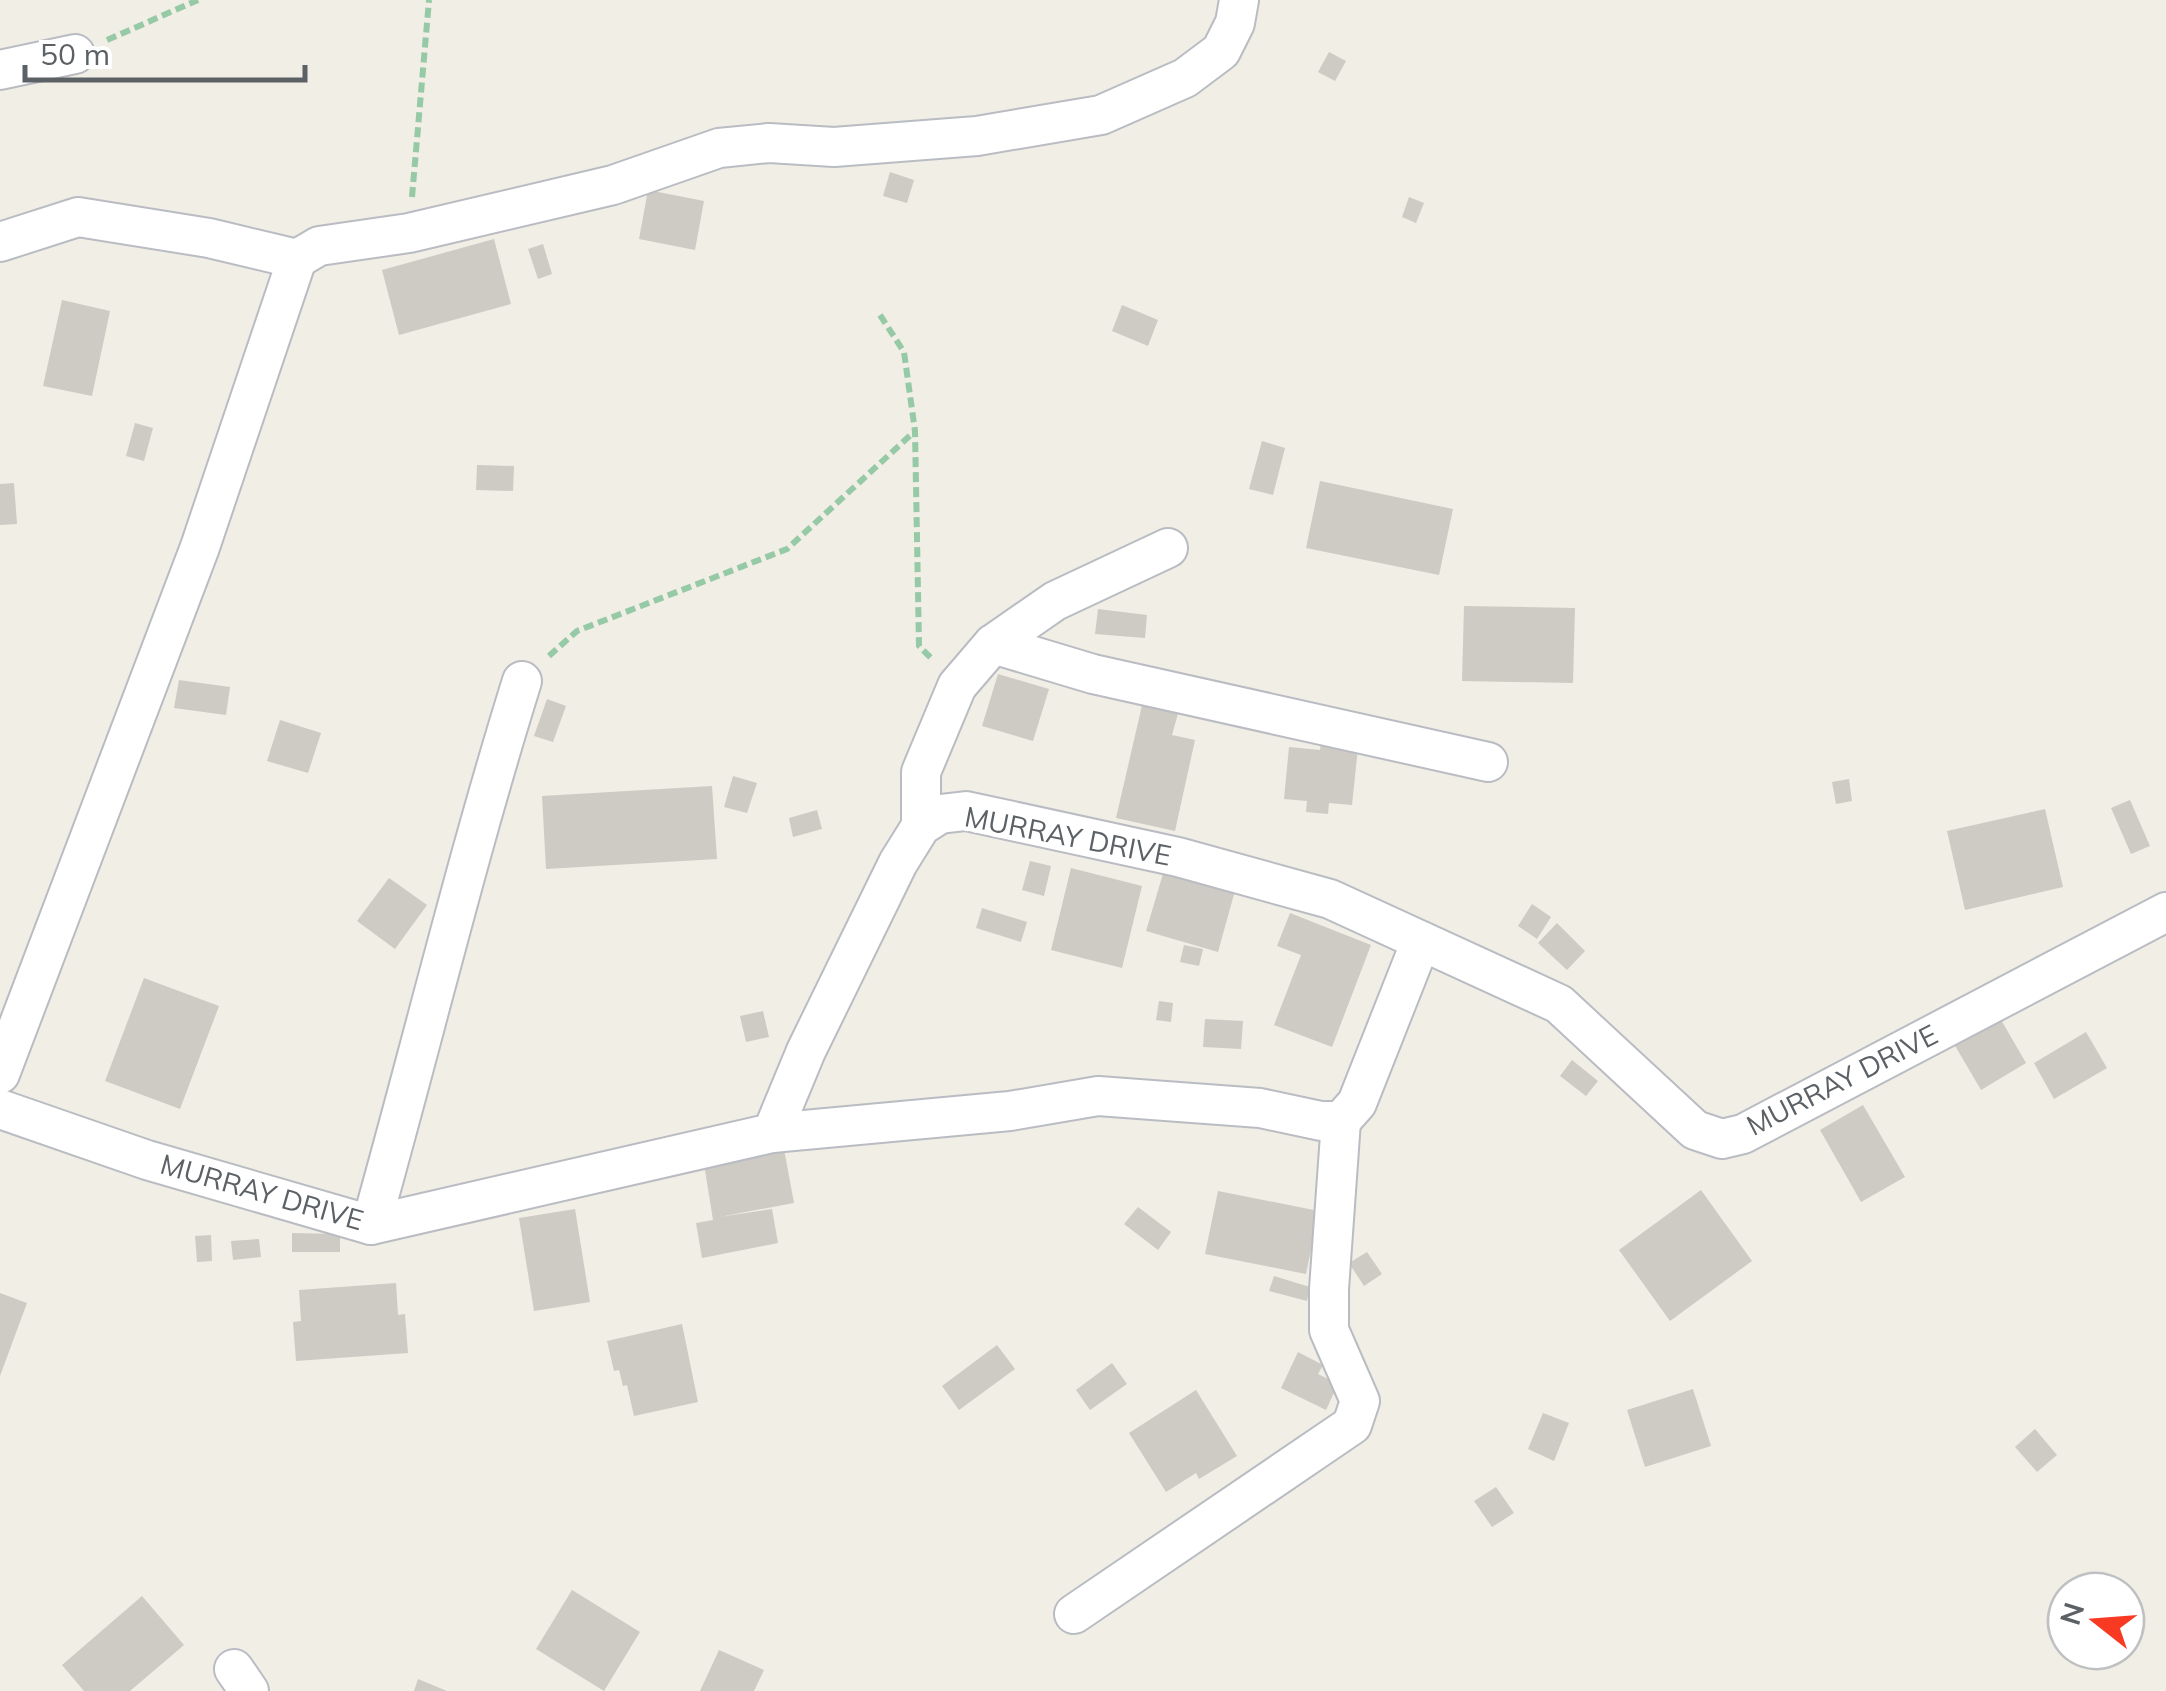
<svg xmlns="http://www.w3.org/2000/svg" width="2166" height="1691" font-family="Mulish,sans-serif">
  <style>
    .building { fill: #cdcbc3 }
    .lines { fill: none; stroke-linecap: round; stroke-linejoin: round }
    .minor-casing { stroke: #b9bcc2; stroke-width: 42 }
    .path { stroke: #96c9a6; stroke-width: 6; stroke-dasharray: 10 5; stroke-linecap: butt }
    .minor { stroke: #fff; stroke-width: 38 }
    .labels { text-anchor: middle; stroke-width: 9; stroke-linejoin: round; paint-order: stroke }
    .street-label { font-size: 28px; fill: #5c6166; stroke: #fff }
  </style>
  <rect width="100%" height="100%" fill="#f0eee5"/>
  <!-- building -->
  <g class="building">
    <path d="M1329,52l17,9 -11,20 -17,-9z"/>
    <path d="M890,172l24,8 -7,23 -24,-7z"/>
    <path d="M648,190l56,11 -9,49 -56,-11z"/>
    <path d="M1409,197l15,6 -8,20 -14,-6z"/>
    <path d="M494,239l17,65 -112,31 -17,-65z"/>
    <path d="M543,244l9,30 -14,5 -10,-30z"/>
    <path d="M62,300l48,11 -18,85 -49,-10z"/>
    <path d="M1122,305l36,15 -10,26 -36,-15z"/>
    <path d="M135,423l18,5 -9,33 -18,-5z"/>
    <path d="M1262,441l23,7 -12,47 -24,-6z"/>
    <path d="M477,465l37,1 -1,25 -37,-1z"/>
    <path d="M1320,481l133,28 -14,66 -133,-27z"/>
    <path d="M14,483l3,41 -17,1v-41z"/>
    <path d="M1464,606l111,2 -2,75 -111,-2z"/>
    <path d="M1098,609l49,6 -2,23 -50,-4z"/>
    <path d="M998,674l51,15 -16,52 -51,-15z"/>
    <path d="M179,680l51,7 -4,28 -52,-7z"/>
    <path d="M547,699l19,7 -13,36 -19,-6z"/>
    <path d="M1143,701l36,9 -7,25 23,5 -20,91 -59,-13z"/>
    <path d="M280,720l41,13 -13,40 -41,-12z"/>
    <path d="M1322,734l37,4 -7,67 -23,-2 -1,11 -22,-2 1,-11 -23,-2 5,-52 31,3z"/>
    <path d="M733,776l24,7 -10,30 -23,-6z"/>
    <path d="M1849,779l3,22 -16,3 -4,-22z"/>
    <path d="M712,786l5,73 -171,10 -4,-73z"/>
    <path d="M2130,800l20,46 -19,8 -20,-46z"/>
    <path d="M2045,809l18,78 -98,23 -18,-79z"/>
    <path d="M817,810l5,19 -29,8 -4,-19z"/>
    <path d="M1030,861l21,5 -7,30 -22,-6z"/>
    <path d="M1165,867l71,20 -18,65 -72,-21z"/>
    <path d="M1071,868l71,18 -20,82 -71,-18z"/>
    <path d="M389,878l38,27 -32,44 -38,-28z"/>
    <path d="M1532,904l19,13 -14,22 -19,-13z"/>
    <path d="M982,908l45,14 -6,20 -45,-14z"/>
    <path d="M1290,913l81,32 -39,102 -58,-22 27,-70 -24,-9z"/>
    <path d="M1557,923l28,28 -18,19 -29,-27z"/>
    <path d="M1184,945l19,4 -4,17 -19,-4z"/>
    <path d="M144,978l75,28 -39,103 -75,-28z"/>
    <path d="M1159,1001l14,2 -2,19 -15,-2z"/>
    <path d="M763,1011l6,26 -23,5 -6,-26z"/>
    <path d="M2000,1018l26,45 -45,27 -27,-46z"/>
    <path d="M1205,1019l38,2 -2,28 -38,-2z"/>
    <path d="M2086,1032l21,36 -53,31 -20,-36z"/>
    <path d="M1572,1060l26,21 -12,15 -26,-20z"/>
    <path d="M1863,1105l42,72 -44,25 -41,-72z"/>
    <path d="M784,1149l10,54 -75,14 53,-8 6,34 -76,15 -6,-35 17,-3 -9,-56z"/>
    <path d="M1701,1190l51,71 -82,60 -51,-71z"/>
    <path d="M1218,1191l101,20 -13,63 -101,-20z"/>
    <path d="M1138,1207l33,25 -13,18 -34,-26z"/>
    <path d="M575,1209l15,93 -56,9 -15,-93z"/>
    <path d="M292,1233l48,1v18h-48z"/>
    <path d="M211,1235l1,26 -15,1 -2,-26z"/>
    <path d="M259,1239l2,18 -28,3 -2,-19z"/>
    <path d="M1367,1252l15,22 -18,12 -15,-23z"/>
    <path d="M1274,1276l36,11 -3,14 -38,-10z"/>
    <path d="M396,1283l2,32 7,-1 3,39 -112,8 -3,-39 8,-1 -2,-31z"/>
    <path d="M0,1293l27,10 -27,73z"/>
    <path d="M682,1324l16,78 -64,14 -7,-31 -4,1 -4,-16 -5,1 -7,-30z"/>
    <path d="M997,1345l18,24 -56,41 -17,-24z"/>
    <path d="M1298,1352l25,13 -5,9 20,10 -12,26 -45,-22z"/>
    <path d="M1112,1363l15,21 -37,26 -14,-20z"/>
    <path d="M1693,1389l18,57 -66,21 -18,-57z"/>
    <path d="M1196,1390l41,66 -38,23 -3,-6 -30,19 -37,-59z"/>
    <path d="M1543,1413l26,10 -15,38 -26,-12z"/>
    <path d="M2035,1429l22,26 -20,17 -22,-25z"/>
    <path d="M1496,1487l18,26 -22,14 -18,-26z"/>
    <path d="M572,1590l68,42 -36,59 -68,-42z"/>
    <path d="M142,1596l42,49 -54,46h-46l-22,-26z"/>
    <path d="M719,1650l45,20 -10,21h-54z"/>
    <path d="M418,1679l29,12h-33z"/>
  </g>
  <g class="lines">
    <!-- minor casing -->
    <g class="minor-casing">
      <g id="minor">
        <path d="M0,70l75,-16"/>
        <path d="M0,242l78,-25 131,21 88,21 22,-13 90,-13 204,-48 106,-37 50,-5 65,4 143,-11 124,-21 84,-37 36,-27 14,-28 4,-23"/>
        <path d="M993,644l100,30 395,88"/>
        <path d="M921,826v-54l36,-86 36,-42 62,-43 113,-53"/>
        <path d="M0,1074l200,-527 97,-288"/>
        <path d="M0,1109l147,51 224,65 401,-92 34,-82 92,-188 23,-37 19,-12 26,-3 212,46 152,42 229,105 136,126 27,9 21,-5 423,-222"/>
        <path d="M772,1133l238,-22 88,-15 162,12 61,13h20l16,-18 64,-162"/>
        <path d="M371,1225c51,-181 95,-365 151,-544"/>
        <path d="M1074,1614l278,-189 8,-24 -31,-71v-41l12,-168"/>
        <path d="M234,1669l15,22"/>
      </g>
    </g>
    <!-- path -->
    <g class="path">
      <path d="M107,40l91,-40"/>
      <path d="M412,197l17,-197"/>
      <path d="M880,315l24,37 11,79 4,215 13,13"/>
      <path d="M549,656l28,-25 210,-82 128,-118"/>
    </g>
    <!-- minor -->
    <use href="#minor" class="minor"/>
  </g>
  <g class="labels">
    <!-- street labels -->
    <g class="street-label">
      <text transform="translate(1068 836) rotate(11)" y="10">MURRAY DRIVE</text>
      <text transform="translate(1842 1080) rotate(-27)" y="10">MURRAY DRIVE</text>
      <text transform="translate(262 1192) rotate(16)" y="10">MURRAY DRIVE</text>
    </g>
  </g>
  <!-- north arrow -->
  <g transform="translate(2096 1621) rotate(287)"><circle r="48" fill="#ffffff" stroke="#bec0c2" stroke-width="2.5"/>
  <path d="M0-8L18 38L0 25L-18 38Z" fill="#f83a23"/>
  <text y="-15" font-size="28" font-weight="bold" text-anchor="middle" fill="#5c6166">N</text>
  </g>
  <!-- scale -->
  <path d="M25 65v15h280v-15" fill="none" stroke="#5c6166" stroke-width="5"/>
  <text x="40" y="65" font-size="30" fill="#5c6166" stroke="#ffffff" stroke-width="8" paint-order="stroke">50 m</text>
</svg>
